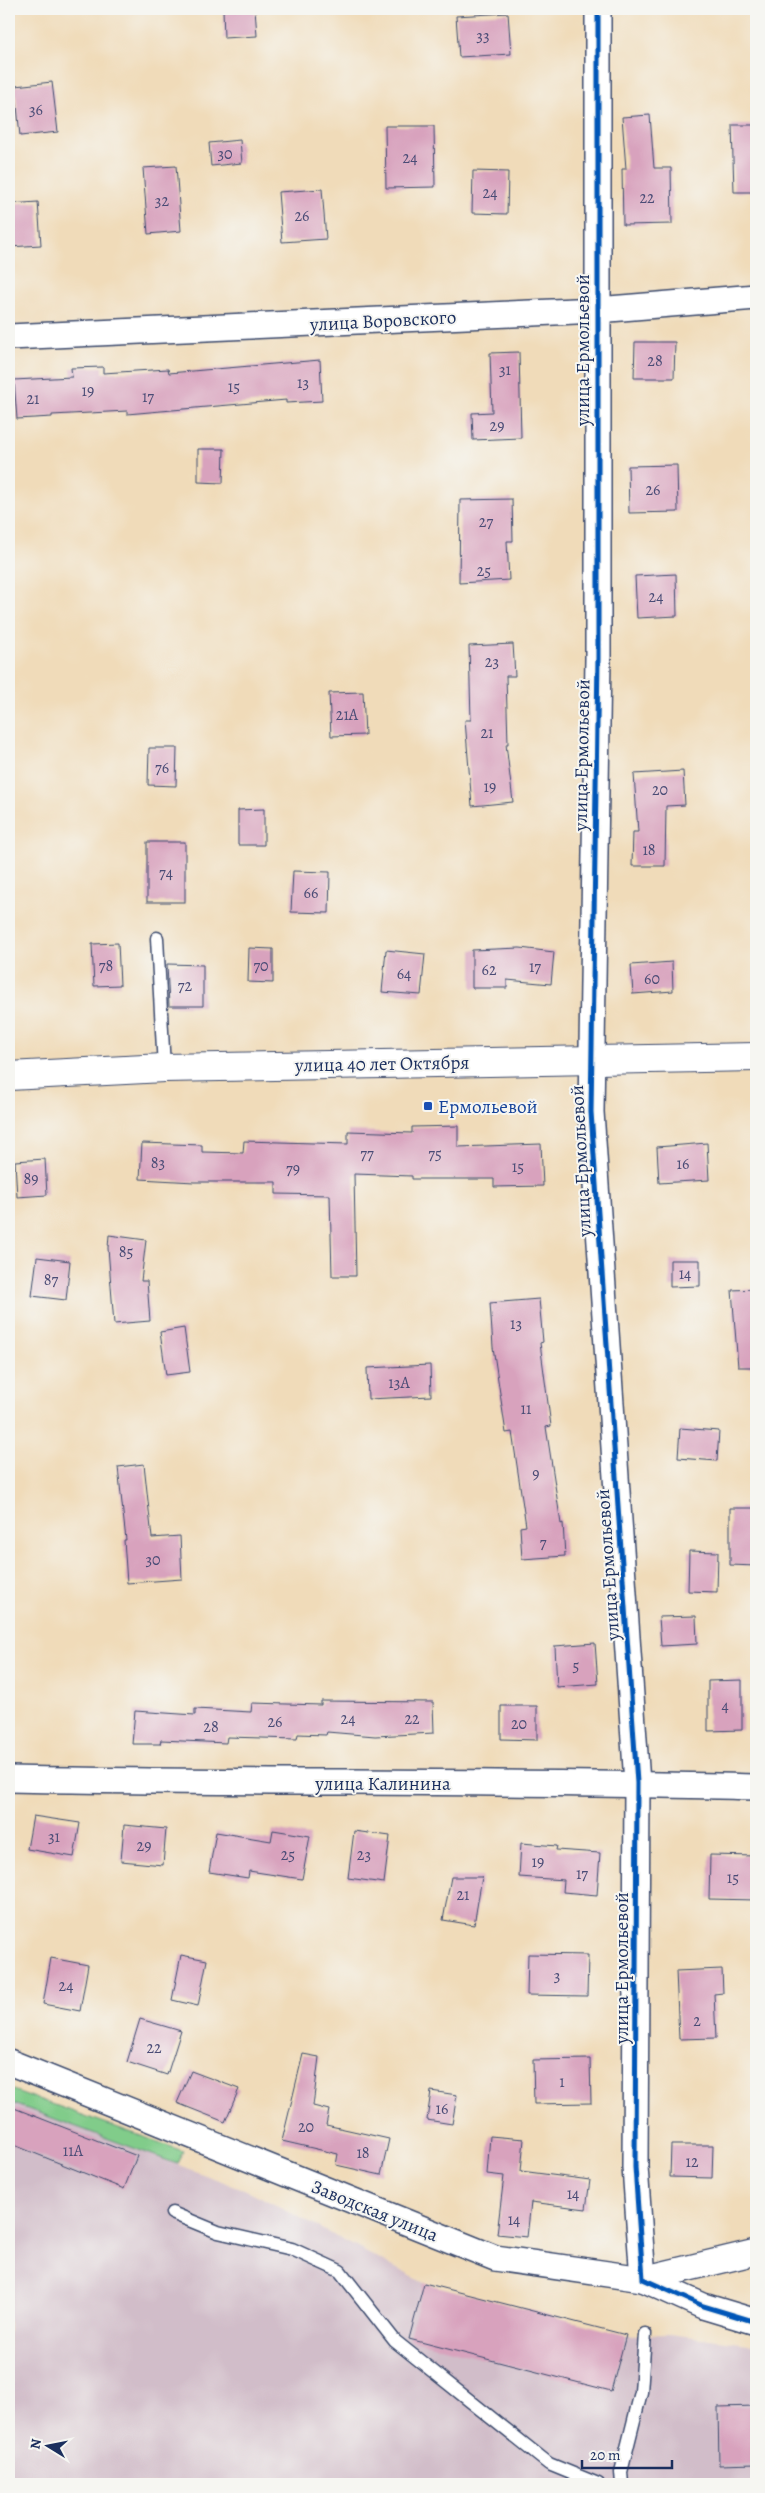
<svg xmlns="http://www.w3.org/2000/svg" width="765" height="2493" font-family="Alegreya,serif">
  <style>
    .industrial { fill: #d1bdc9 }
    .green { fill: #81cc8a; stroke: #4e7e74 }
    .building { fill: #d8a2bd }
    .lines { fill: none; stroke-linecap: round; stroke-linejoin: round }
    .service-casing { stroke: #3b496c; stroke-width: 15 }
    .minor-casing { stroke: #3b496c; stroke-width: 28 }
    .tertiary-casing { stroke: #3b496c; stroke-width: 30 }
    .service { stroke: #fff; stroke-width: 12 }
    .minor { stroke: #fff; stroke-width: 25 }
    .tertiary { stroke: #fff; stroke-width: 28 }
    .cycleway-casing { stroke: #f6f6f2; stroke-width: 8 }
    .cycleway { stroke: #0057b8; stroke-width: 5 }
    .transit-dot { fill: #1a4fb4; stroke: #f6f6f2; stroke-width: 2 }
    .labels { text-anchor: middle; stroke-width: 4; stroke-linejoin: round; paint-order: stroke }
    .number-label { font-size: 16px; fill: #4a4c76 }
    .street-label { font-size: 19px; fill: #1b2f5e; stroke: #f6f6f2 }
    .transit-label { font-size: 19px; fill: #164399; stroke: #f6f6f2; text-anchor: start }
  </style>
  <rect width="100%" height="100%" fill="#f6f6f2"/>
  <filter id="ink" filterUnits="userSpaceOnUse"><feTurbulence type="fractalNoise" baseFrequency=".02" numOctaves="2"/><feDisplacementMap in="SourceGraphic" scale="10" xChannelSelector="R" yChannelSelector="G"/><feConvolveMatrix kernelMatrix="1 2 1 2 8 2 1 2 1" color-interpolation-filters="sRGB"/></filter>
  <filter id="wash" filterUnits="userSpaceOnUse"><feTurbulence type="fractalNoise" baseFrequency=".0096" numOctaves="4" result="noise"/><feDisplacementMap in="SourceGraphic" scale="20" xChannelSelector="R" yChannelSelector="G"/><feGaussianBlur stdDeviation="1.12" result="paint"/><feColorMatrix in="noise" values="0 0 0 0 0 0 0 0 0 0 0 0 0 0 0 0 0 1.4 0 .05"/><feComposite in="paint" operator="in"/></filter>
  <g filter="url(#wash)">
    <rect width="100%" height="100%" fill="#f0dbb9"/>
    <!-- industrial -->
    <path class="industrial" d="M9,2102l242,90 173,91 201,52 45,-1 86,11v139h-747z"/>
    <!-- green -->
    <path class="green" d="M9,2089h1l173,62 -6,13 -168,-62z"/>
    <g id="blocks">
      <!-- building -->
      <g class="building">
        <path d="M223,9h32l2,27 -33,2z"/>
        <path d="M508,13l3,41 -52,3 -3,-41z"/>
        <path d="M52,82l6,50 -38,4 -5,-50z"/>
        <path d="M650,115l4,53h17l1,56 -49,1 -1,-56h4l-4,-52z"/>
        <path d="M732,125h24v67h-22z"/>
        <path d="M385,126h49l1,61 -49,1z"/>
        <path d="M240,140l2,23 -31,3 -2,-23z"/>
        <path d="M176,166l5,65 -33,3 -5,-66z"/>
        <path d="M473,171l35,1 -1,42 -35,-1z"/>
        <path d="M322,189l4,50 -44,3 -4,-50z"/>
        <path d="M38,202l3,43 -32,2v-43z"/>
        <path d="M635,342h40l-1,36h-40z"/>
        <path d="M519,352l2,86 -48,2 -1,-27 20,-1 -2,-59z"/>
        <path d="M320,360l2,41 -36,2v-3l-159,14v-3l-75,4v2l-35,2 -3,-39 58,-3 -1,-9 32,-1v6l65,-4 1,4z"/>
        <path d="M198,449h26l-1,34 -25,-1z"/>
        <path d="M677,465l1,47 -49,1 -1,-47z"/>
        <path d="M512,499l1,42h-6l2,39 -50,3 1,-83z"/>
        <path d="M676,574l1,42 -40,2 -2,-42z"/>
        <path d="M513,644l2,32h-9l2,68h-2l7,58 -41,4 -7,-86h6l-2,-74z"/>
        <path d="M363,692l2,43 -34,1 -2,-43z"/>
        <path d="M149,748h28l-1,38 -28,-1z"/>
        <path d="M683,771l2,34 -19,1 -1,60h-33l1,-34h5l-4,-58z"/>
        <path d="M264,809v36h-26v-35z"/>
        <rect x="147" y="842" width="38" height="60"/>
        <path d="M293,871l37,1 -1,41 -38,-1z"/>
        <path d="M118,943l2,42 -26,1 -2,-42z"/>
        <path d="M249,948l24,1v34l-25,-1z"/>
        <path d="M520,948l34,4 -3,32 -44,-4v8h-35v-38z"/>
        <path d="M386,950l39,4 -4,41 -39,-3z"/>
        <path d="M672,962l1,29 -40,3 -2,-29z"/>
        <path d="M167,964l36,1v41h-34z"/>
        <path d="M458,1126v21l83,-3 2,42 -49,1v-8h-82v-3l-58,-2 2,102h-24l-2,-81 -54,-1v-12h-82l-54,-3 2,-36 60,2v7l41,1 1,-12 104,3v-13l64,2v-6z"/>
        <path d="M707,1143l2,37 -50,3 -2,-36z"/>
        <path d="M45,1159l2,36 -30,2 -2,-36z"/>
        <path d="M109,1235l37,5 -5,41h6l3,40 -36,3 -6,-76z"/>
        <path d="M37,1257l33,4 -4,39 -34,-4z"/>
        <path d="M670,1260h30v26l-30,1z"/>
        <path d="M756,1289v78h-18l-6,-77z"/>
        <path d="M539,1299l4,43 -3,1 11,83 -5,1 15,97 2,-1 2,33 -43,3 -2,-32 6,-1 -14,-94 -6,1 -13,-86 -3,-44z"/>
        <path d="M184,1328l6,44 -24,3 -6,-43z"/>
        <path d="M430,1365l1,31 -63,3 -1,-31z"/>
        <path d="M680,1428l39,3 -2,30 -39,-3z"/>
        <path d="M144,1464l8,74 28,-2 2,43 -55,4 -3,-43h2l-8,-73z"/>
        <path d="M730,1508h26v58l-26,-1z"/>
        <path d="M689,1551l29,1 -1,40 -29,-1z"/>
        <path d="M696,1616l1,28 -36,2 -2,-29z"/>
        <path d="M595,1643l3,41 -41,3 -2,-41z"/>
        <path d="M742,1680v50l-34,1v-50z"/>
        <path d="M321,1701l112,1 1,31 -59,3 -48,-4 -1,3 -28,-1 -1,5 -70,-2 -1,6 -65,-3 -1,4h-28l3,-33 60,4v-6l56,3 1,-9 69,2z"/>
        <path d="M501,1706h36v34l-36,-1z"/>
        <path d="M33,1816l47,7 -6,34 -47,-8z"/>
        <path d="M124,1825l42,4 -3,36 -42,-4z"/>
        <path d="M273,1830l37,6 -8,43 -53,-8 -1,7 -39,-6 7,-40 55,9z"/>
        <path d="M354,1831l36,5 -6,47 -36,-5z"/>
        <path d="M521,1843l36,3 -1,4 44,3 -3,42 -34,-3 1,-12 -45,-3z"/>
        <path d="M710,1855l46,1v44l-47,-1z"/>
        <path d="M451,1877h31l-8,48 -31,-5z"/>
        <path d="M528,1954l60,1 -1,41 -60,-1z"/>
        <path d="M181,1955l26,5 -9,46 -26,-6z"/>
        <path d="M51,1958l37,7 -8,46 -37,-7z"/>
        <path d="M722,1969l1,24 -9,1 2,44 -37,1 -3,-68z"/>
        <path d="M140,2019l41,12 -14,44 -40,-13z"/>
        <path d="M303,2054l16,3 -6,49 16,4 -3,15 63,14 -8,36 -45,-10 2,-11 -56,-13z"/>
        <path d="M590,2059l1,44 -57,1 -1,-44z"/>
        <path d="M191,2071l48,18 -14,33 -48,-19z"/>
        <path d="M431,2091l26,4 -5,29 -25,-4z"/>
        <path d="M9,2106l128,50 -13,33 -115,-46z"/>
        <path d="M490,2136l34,3 -3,32 69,9 -4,29 -55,-7 -4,35 -30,-3 7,-58 -17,-2z"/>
        <path d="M671,2145h42l-1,33 -42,-1z"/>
        <path d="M424,2283l202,52 -15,56 -202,-52z"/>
        <path d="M756,2406v58l-37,1 -1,-58z"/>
      </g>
    </g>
  </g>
  <g filter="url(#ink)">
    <use href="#blocks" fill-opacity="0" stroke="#3b496c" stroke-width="1"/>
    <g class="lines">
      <!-- service casing -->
      <g class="service-casing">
        <g id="service">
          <path d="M157,938l7,130"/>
          <path d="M172,2213l46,19 74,17 48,22 55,70 154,123 49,20"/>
          <path d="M622,2484l-1,-12 20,-80 4,-58"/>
        </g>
      </g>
      <!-- minor casing -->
      <g class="minor-casing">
        <g id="minor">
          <path d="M598,9v649l-7,454 46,671 -2,384 8,112 60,27 53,16"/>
          <path d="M9,337l588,-27 159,-13"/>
          <path d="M9,1779c249,5 498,1 747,8"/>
          <path d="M9,2062l486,196 148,21 113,-27"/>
        </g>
      </g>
      <!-- tertiary casing -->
      <g class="tertiary-casing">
        <path id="tertiary" d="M9,1076l155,-8 592,-11"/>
      </g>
      <!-- service -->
      <use href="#service" class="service"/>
      <!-- minor -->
      <use href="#minor" class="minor"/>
      <!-- tertiary -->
      <use href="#tertiary" class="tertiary"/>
      <!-- cycleway casing -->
      <g class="cycleway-casing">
        <path id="cycleway" d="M598,9v649l-7,454 46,671 -2,384 8,112 60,27 53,16"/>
      </g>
      <!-- cycleway -->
      <use href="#cycleway" class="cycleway"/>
    </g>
  </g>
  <!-- markers -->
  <rect class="transit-dot" x="423" y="1101" width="10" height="10" rx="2.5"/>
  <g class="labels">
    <!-- number labels -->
    <g class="number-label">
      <text x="483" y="41">33</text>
      <text x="36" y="115">36</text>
      <text x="225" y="159">30</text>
      <text x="410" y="163">24</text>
      <text x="490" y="198">24</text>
      <text x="647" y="203">22</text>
      <text x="162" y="206">32</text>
      <text x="302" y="221">26</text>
      <text x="655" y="366">28</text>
      <text x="505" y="375">31</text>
      <text x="303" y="388">13</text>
      <text x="234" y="392">15</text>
      <text x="88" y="396">19</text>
      <text x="148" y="402">17</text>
      <text x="33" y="404">21</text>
      <text x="497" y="431">29</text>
      <text x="653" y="495">26</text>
      <text x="486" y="527">27</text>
      <text x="484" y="576">25</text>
      <text x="656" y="602">24</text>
      <text x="492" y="667">23</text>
      <text x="347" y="720">21А</text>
      <text x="487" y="738">21</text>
      <text x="162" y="773">76</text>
      <text x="490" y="792">19</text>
      <text x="660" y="795">20</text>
      <text x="649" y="855">18</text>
      <text x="166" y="878">74</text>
      <text x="311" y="898">66</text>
      <text x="106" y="971">78</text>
      <text x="261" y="971">70</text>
      <text x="535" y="972">17</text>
      <text x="489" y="975">62</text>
      <text x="404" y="979">64</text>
      <text x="652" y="984">60</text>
      <text x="185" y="991">72</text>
      <text x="367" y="1159">77</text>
      <text x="435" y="1159">75</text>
      <text x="158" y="1168">83</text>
      <text x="683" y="1169">16</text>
      <text x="518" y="1172">15</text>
      <text x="293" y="1174">79</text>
      <text x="31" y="1184">89</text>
      <text x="126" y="1257">85</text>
      <text x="685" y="1279">14</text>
      <text x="51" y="1285">87</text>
      <text x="516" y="1329">13</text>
      <text x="399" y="1388">13А</text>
      <text x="526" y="1414">11</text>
      <text x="536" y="1479">9</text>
      <text x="543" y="1548">7</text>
      <text x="153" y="1565">30</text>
      <text x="576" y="1671">5</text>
      <text x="725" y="1711">4</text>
      <text x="348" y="1724">24</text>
      <text x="412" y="1724">22</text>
      <text x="275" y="1727">26</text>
      <text x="519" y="1729">20</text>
      <text x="211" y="1732">28</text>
      <text x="54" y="1842">31</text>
      <text x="144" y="1851">29</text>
      <text x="288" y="1860">25</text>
      <text x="364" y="1860">23</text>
      <text x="538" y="1867">19</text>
      <text x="582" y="1879">17</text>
      <text x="733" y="1883">15</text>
      <text x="463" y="1900">21</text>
      <text x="557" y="1981">3</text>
      <text x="66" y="1991">24</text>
      <text x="697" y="2026">2</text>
      <text x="154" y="2053">22</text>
      <text x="562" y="2087">1</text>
      <text x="442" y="2114">16</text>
      <text x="306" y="2132">20</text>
      <text x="73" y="2156">11А</text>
      <text x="363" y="2158">18</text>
      <text x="692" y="2167">12</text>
      <text x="573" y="2199">14</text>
      <text x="514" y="2225">14</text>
    </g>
    <!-- street labels -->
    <g class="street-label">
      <text transform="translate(383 320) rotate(-3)" y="7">улица Воровского</text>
      <text transform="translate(582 350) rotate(-90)" y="7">улица Ермольевой</text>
      <text transform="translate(581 755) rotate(-89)" y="7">улица Ермольевой</text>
      <text transform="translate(382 1063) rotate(-1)" y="7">улица 40 лет Октября</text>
      <text transform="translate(580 1161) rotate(-93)" y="7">улица Ермольевой</text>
      <text transform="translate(607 1565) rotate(-94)" y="7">улица Ермольевой</text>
      <text x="383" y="1790">улица Калинина</text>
      <text transform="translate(621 1968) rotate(-90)" y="7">улица Ермольевой</text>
      <text transform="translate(375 2210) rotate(22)" y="7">Заводская улица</text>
    </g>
    <!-- transit labels -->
    <g class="transit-label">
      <text x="438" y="1113">Ермольевой</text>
    </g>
  </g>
  <!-- margin -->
  <rect width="765" height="2493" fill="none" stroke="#f6f6f2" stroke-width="30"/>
  <!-- north arrow -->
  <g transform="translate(48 2446) rotate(280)" stroke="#f6f6f2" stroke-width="4" paint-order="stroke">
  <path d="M0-4L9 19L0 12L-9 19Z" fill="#1b2f5e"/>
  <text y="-8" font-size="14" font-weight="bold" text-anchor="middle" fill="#1b2f5e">N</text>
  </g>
  <!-- scale -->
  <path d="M582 2460v8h90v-8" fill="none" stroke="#1b2f5e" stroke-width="2.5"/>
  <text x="590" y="2460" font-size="15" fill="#1b2f5e" stroke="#f6f6f2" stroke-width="4" paint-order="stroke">20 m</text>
</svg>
